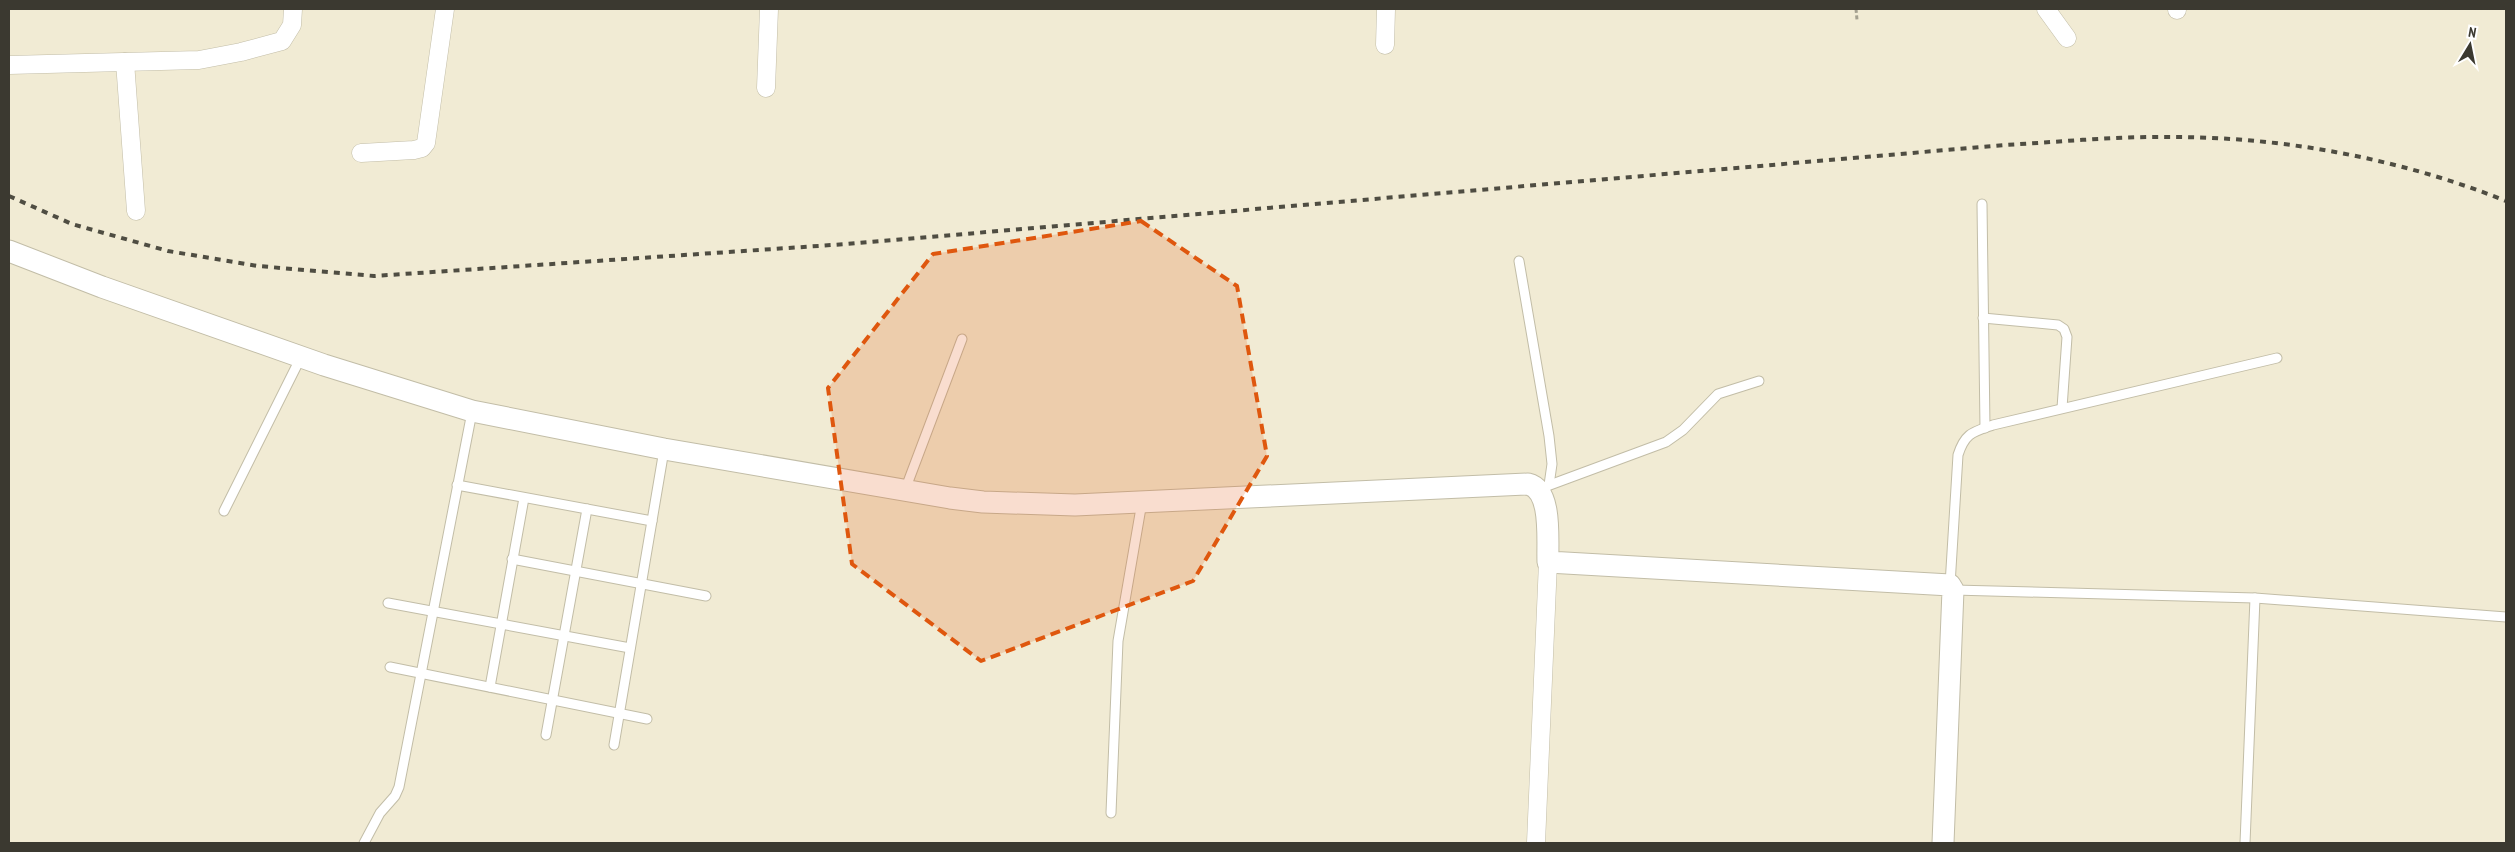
<svg xmlns="http://www.w3.org/2000/svg" width="2515" height="852" font-family="'PT Sans Narrow',sans-serif">
  <style>
    .lines { fill: none; stroke-linecap: round; stroke-linejoin: round }
    .service-casing { stroke: #c2bda7; stroke-width: 11 }
    .minor-casing { stroke: #c2bda7; stroke-width: 19 }
    .tertiary-casing { stroke: #c2bda7; stroke-width: 23 }
    .path { stroke: #a4a08f; stroke-width: 3; stroke-dasharray: 4 2.5; stroke-linecap: butt }
    .service { stroke: #fff; stroke-width: 9 }
    .minor { stroke: #fff; stroke-width: 18 }
    .tertiary { stroke: #fff; stroke-width: 21 }
    .rail { stroke: #4f4d42; stroke-width: 4; stroke-dasharray: 6 6; stroke-linecap: butt }
    .marked { fill: #df570e; fill-opacity: 0.2; stroke: #df570e; stroke-width: 4; stroke-dasharray: 10 6; stroke-linejoin: round }
  </style>
  <rect width="100%" height="100%" fill="#f1ebd4"/>
  <g class="lines">
    <!-- service casing -->
    <g class="service-casing">
      <g id="service">
        <path d="M1982,204l3,224"/>
        <path d="M1519,261l30,175 3,28 -3,21"/>
        <path d="M1983,318l75,7 6,4 3,8 -5,71"/>
        <path d="M457,485l195,36"/>
        <path d="M1539,489l127,-47 17,-12 35,-36 41,-13"/>
        <path d="M905,490l57,-151"/>
        <path d="M224,511l77,-154"/>
        <path d="M512,559l194,37"/>
        <path d="M1950,585l8,-130c7,-22 15,-23 35,-30l284,-67"/>
        <path d="M1954,590l301,8 251,19"/>
        <path d="M388,603l242,45"/>
        <path d="M390,667l257,52"/>
        <path d="M490,687l34,-189"/>
        <path d="M546,735l41,-226"/>
        <path d="M614,745l50,-295"/>
        <path d="M1111,813l7,-172 24,-139"/>
        <path d="M364,843l16,-30 15,-17 4,-9 73,-375"/>
        <path d="M2245,843l10,-245"/>
      </g>
    </g>
    <!-- minor casing -->
    <g class="minor-casing">
      <g id="minor">
        <path d="M2046,9l21,29"/>
        <path d="M2177,10v-1"/>
        <path d="M1385,45l1,-36"/>
        <path d="M125,62l11,149"/>
        <path d="M9,65l190,-5 42,-8 41,-11 10,-16 1,-16"/>
        <path d="M766,88l3,-79"/>
        <path d="M361,153l53,-3 8,-2 4,-5 19,-134"/>
        <path d="M1536,843l12,-281"/>
      </g>
    </g>
    <!-- tertiary casing -->
    <g class="tertiary-casing">
      <path id="tertiary" d="M9,251l93,36 222,78 148,46 192,38 286,49 33,4 92,3 453,-21c25,6 19,57 20,78l402,23 3,5 -10,253"/>
    </g>
    <!-- path -->
    <path class="path" d="M1856,9l1,11"/>
    <!-- service -->
    <use href="#service" class="service"/>
    <!-- minor -->
    <use href="#minor" class="minor"/>
    <!-- tertiary -->
    <use href="#tertiary" class="tertiary"/>
    <!-- rail -->
    <path class="rail" d="M9,196l63,28 96,27 90,15 116,10 473,-32 1158,-99c55,-3 112,-9 167,-8 113,0 229,22 334,64"/>
  </g>
  <!-- marked area -->
  <path class="marked" d="M1141,221l96,65 30,170 -74,125 -212,80 -129,-97 -24,-176 105,-134z"/>
  <!-- border -->
  <rect width="2515" height="852" fill="none" stroke="#3b3930" stroke-width="20"/>
  <!-- north arrow -->
  <g transform="translate(2470 45) rotate(10)" stroke="#ffffff" stroke-width="4" paint-order="stroke">
  <path d="M0-4L9 19L0 12L-9 19Z" fill="#3b3930"/>
  <text y="-8" font-size="14" font-weight="bold" text-anchor="middle" fill="#3b3930">N</text>
  </g>
</svg>
